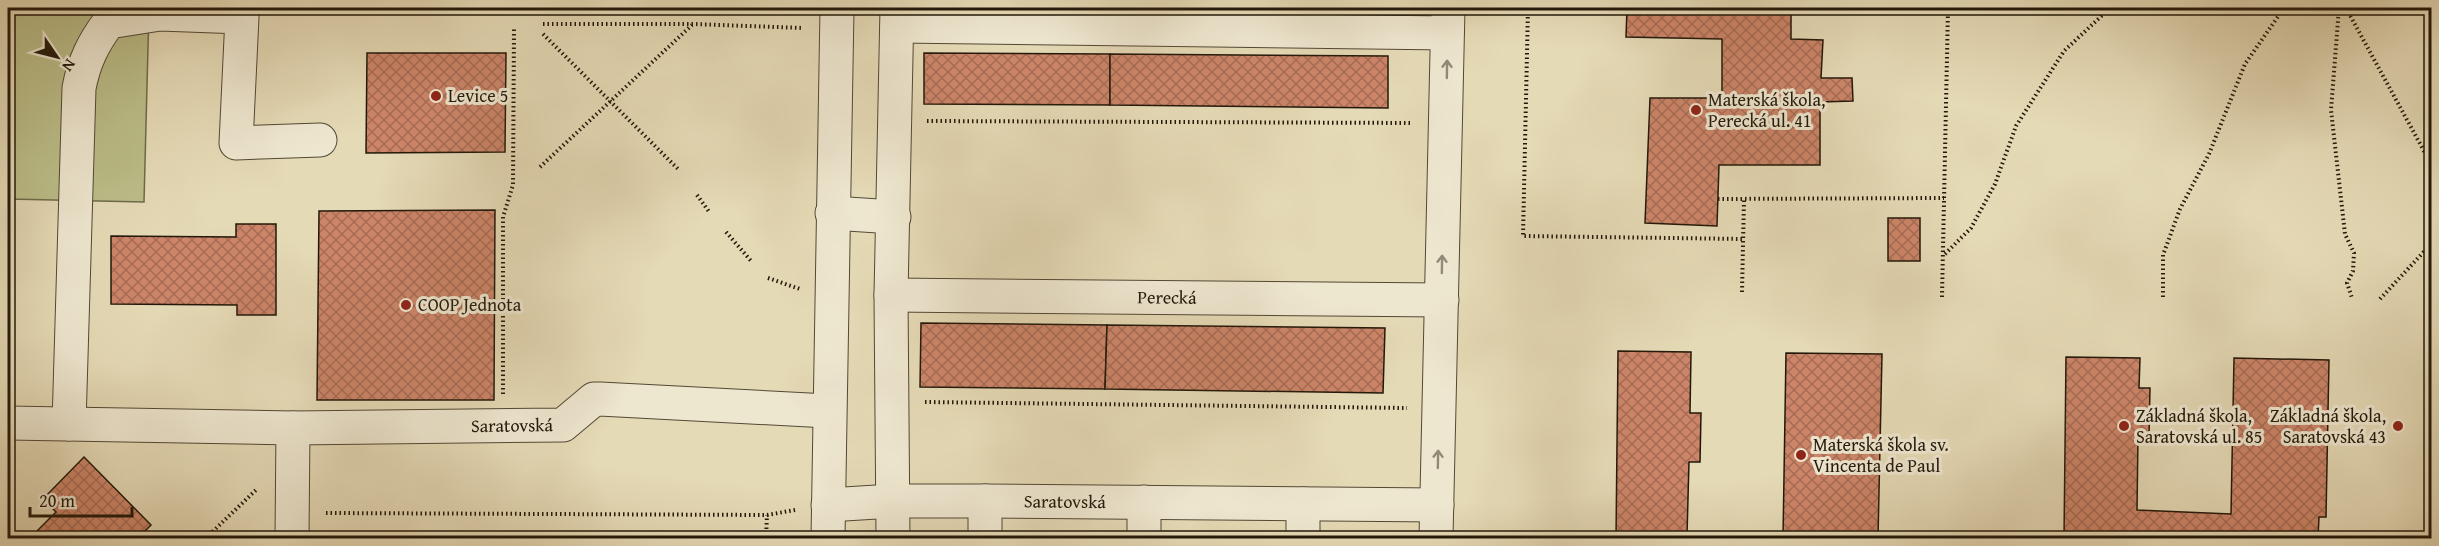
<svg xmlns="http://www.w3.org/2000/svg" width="2439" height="546" font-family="'Gentium Book Plus',serif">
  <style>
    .park { fill: #bbbe89; stroke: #6e6b4a; stroke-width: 1.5 }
    .building { fill: url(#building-cross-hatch); stroke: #22180a; stroke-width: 1.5 }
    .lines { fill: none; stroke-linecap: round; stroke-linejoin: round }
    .minor-casing { stroke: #534835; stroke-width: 35 }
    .path { stroke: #22180a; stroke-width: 4; stroke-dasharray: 1.5 3; stroke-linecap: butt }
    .minor { stroke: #eee7d0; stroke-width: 33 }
    .oneway { stroke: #928a77 }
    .poi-dot { fill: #8f2418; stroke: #eee7d0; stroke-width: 2 }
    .labels { text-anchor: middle; stroke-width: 6; stroke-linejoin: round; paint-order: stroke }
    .poi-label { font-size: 18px; fill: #22180a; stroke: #eee7d0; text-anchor: start }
    .street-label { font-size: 18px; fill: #22180a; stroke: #eee7d0 }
  </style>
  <defs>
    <pattern id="building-cross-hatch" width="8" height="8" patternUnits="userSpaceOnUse" patternTransform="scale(1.5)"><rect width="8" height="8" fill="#cd8569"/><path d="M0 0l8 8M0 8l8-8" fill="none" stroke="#a66c55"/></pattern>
  </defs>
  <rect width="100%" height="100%" fill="#e5dab6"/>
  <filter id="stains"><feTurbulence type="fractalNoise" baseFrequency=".00333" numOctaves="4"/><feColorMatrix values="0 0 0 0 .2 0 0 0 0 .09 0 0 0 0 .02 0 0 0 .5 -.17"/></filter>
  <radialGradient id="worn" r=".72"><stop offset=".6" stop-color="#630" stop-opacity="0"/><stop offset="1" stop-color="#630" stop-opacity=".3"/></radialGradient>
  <!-- park -->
  <path class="park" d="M8,8h141l-5,194 -136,-3z"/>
  <!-- building -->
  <g class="building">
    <path d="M1627,8h164v31l32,1 -2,38h31l1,23 -33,1v63h-101l-2,61 -72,-3 5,-125h72v-59l-96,-2z"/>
    <path d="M367,53h139l-1,99 -139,1z"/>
    <path d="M924,53l186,1v51l-186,-1z"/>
    <path d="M1110,54l278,2v52l-278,-3z"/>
    <path d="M495,210l-1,190h-177l2,-189z"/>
    <rect x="1888" y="218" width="32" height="43"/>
    <path d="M236,224h40v91h-39v-10l-126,-1v-68l125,1z"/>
    <path d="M921,323l186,2 -2,64 -185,-2z"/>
    <path d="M1107,325l278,3 -2,65 -278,-4z"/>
    <path d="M1618,351l73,1 -1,61h11l-1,49h-11l-2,73 78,3h-149z"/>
    <path d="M1786,353l96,1 -4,184h-95z"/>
    <path d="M2066,357l74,1 -1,30h11l-1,49h-11l-1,73 94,4 3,-156 95,2 -3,157h-7l-1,21h-254z"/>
    <path d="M84,457l67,68 -13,13h-108l26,-26 -13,-13z"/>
  </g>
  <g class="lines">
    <!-- minor casing -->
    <g class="minor-casing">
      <g id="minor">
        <path d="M897,26l550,7"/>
        <path d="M832,213l62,4"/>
        <path id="s1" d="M891,295l551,5"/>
        <path id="s2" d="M8,423l285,5 270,-3 31,-26h6l228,12"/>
        <path d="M69,424l10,-336c5,-26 14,-45 30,-66l51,-8 82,3 -6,126 84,-3"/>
        <path d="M985,501v37"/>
        <path d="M1303,504v34"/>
        <path id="s3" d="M828,505l65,-4h92l452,4"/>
        <path d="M292,538l1,-110"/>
        <path d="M828,538l9,-530"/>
        <path d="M893,538l-2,-243 6,-287"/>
        <path d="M1144,538v-36"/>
        <path d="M1436,538l12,-530"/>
      </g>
    </g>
    <!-- path -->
    <g class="path">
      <path d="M1528,8l-5,228 221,3"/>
      <path d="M2339,8l-8,102 14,124 9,19 -1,18 -6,12 5,15"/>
      <path d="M2346,8l78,143 8,8"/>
      <path d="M543,24h150l110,4"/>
      <path d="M543,34l136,136"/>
      <path d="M927,121l485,2"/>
      <path d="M540,167l152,-142"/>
      <path d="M697,195l13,18"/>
      <path d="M1718,199l226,-1"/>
      <path d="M726,232l26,30"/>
      <path d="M1945,254l26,-26 24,-44 21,-58 48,-75 46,-43"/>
      <path d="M768,278l32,11"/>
      <path d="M1742,292l2,-93"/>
      <path d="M1942,297l6,-289"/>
      <path d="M2163,297v-42l17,-46 29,-55 36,-90 39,-56"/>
      <path d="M2380,299l52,-56"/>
      <path d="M503,394v-177l10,-32 1,-158"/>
      <path d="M925,402l482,6"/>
      <path d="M326,513l441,2 28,-5"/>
      <path d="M206,538l51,-49"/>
      <path d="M766,538l1,-23"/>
    </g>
    <!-- minor -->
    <use href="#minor" class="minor"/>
  </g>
  <!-- one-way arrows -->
  <defs><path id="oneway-shaft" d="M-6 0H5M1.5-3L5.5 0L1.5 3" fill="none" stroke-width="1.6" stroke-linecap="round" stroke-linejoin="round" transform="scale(1.5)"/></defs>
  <g class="oneway">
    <use href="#oneway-shaft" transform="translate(1447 69) rotate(-89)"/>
    <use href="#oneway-shaft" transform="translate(1442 264) rotate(-89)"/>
    <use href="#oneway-shaft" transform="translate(1438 459) rotate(-89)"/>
  </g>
  <!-- markers -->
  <g class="poi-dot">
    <circle cx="436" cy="96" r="6"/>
    <circle cx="1696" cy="110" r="6"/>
    <circle cx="406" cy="305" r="6"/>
    <circle cx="2124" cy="426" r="6"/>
    <circle cx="2398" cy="426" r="6"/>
    <circle cx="1801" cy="455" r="6"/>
  </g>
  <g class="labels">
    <!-- poi labels -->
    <g class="poi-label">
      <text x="448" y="102">Levice 5</text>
      <text x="1708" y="106">Materská škola,<tspan x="1708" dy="21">Perecká ul. 41</tspan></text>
      <text x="418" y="311">COOP Jednota</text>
      <text x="2136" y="422">Základná škola,<tspan x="2136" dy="21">Saratovská ul. 85</tspan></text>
      <text x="2386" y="422" text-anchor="end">Základná škola,<tspan x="2386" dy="21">Saratovská 43</tspan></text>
      <text x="1813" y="451">Materská škola sv.<tspan x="1813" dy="21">Vincenta de Paul</tspan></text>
    </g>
    <!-- street labels -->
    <g class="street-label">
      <text dy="6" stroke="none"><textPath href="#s1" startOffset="276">Perecká</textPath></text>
      <text dy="6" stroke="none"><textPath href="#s2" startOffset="504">Saratovská</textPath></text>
      <text dy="6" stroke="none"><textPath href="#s3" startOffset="237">Saratovská</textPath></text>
    </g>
  </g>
  <!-- margin -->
  <rect width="2439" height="546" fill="none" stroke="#e5dab6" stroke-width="30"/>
  <rect x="9" y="9" width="2421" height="528" fill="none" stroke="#22180a" stroke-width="3"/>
  <rect x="15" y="15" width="2409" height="516" fill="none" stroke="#22180a" stroke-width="1.5"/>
  <!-- north arrow -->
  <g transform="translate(57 57) rotate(125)" stroke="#eee7d0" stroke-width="4.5" paint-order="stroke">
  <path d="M0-4.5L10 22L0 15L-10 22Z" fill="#22180a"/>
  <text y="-9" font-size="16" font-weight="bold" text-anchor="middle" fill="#22180a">N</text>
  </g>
  <!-- scale -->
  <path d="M30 507v9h102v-9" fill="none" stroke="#22180a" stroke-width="3"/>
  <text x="39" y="507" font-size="18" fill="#22180a" stroke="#eee7d0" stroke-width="4.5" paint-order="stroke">20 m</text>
  <rect width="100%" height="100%" filter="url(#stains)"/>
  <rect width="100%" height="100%" fill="url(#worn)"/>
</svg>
